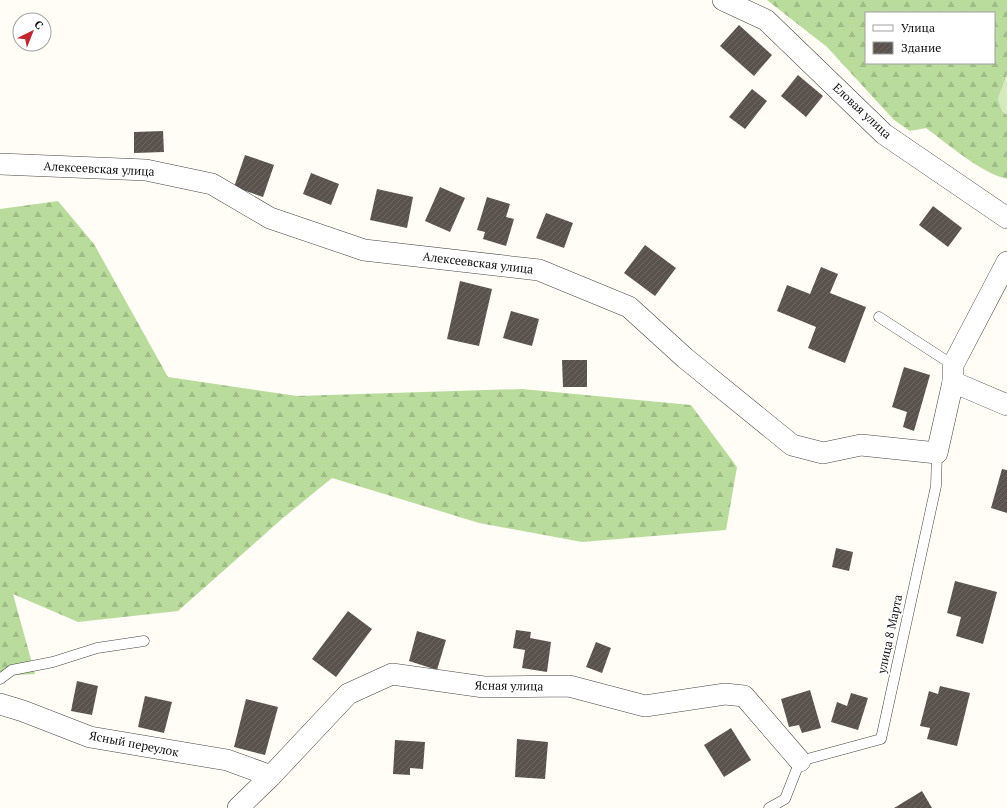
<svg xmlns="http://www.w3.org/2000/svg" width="1007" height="808" font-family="'PT Serif',serif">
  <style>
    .grass { fill: #d5ebbd }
    .forest { fill: url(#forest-firs); fill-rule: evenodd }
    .building { fill: url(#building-hatch) }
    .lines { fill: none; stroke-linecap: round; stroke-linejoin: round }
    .service-casing { stroke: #444; stroke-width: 11 }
    .minor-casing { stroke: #444; stroke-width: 22 }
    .service { stroke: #fff; stroke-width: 10 }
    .minor { stroke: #fff; stroke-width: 21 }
    .labels { text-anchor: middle; stroke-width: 4; stroke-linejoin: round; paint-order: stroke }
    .street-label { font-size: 12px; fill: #111; stroke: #fff }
  </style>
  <defs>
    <pattern id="forest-firs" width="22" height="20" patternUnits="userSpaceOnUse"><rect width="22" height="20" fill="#b9dc9c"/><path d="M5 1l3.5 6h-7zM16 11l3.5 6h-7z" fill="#9ebc85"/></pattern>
    <pattern id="building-hatch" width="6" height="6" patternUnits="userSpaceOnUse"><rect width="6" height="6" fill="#5a524d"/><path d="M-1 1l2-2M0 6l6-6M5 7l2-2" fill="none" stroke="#6d6662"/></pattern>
  </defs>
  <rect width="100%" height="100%" fill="#fffdf5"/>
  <!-- grass -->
  <path class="grass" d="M1007,74v41l-5,-4 -4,-12z"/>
  <!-- forest -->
  <g class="forest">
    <path d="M767,0h240v74l-9,25 4,12 5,4v64c-26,-6 -59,-35 -81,-51l-16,3 -16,-11 -67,-73zM866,13h128v50h-128z"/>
    <path d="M58,201l36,43 74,133 129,19 225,-7 169,16 46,62 -11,63 -144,12 -103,-19 -147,-45 -49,40 -105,93 -100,11 -65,-28 22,80 -35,2v-467z"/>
  </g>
  <!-- building -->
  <g class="building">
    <path d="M739,25l33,30 -18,21 -34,-30z"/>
    <path d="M798,75l25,21 -17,21 -25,-21z"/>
    <path d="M752,89l15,12 -22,28 -16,-12z"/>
    <path d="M163,131l1,21 -30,1v-21z"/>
    <path d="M245,155l29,10 -11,32 -29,-10z"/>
    <path d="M311,173l28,11 -8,21 -28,-11z"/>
    <path d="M440,187l25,11 -15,34 -25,-11z"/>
    <path d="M377,189l36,8 -6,31 -37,-8z"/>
    <path d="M487,197l23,7 -4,13 8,2 -8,27 -23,-7 2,-7 -8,-2z"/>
    <path d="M933,206l29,22 -14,19 -29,-22z"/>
    <path d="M546,213l27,10 -9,25 -28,-10z"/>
    <path d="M645,245l31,23 -21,28 -31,-23z"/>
    <path d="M821,267l17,7 -8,19 36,14 -21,56 -37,-15 8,-21 -39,-16 10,-26 23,9z"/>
    <path d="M460,281l32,8 -13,57 -32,-7z"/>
    <path d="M511,311l28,8 -7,27 -29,-8z"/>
    <path d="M562,360h25v27h-24z"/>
    <path d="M904,367l26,8 -16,56 -11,-4 4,-15 -15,-5z"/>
    <path d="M1002,469l5,1v43l-16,-5z"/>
    <path d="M836,548l17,4 -4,19 -17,-4z"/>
    <path d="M955,581l42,11 -14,52 -27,-8 5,-19 -14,-4z"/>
    <path d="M348,611l24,18 -36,48 -24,-18z"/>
    <path d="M516,630l15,2 -1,6 21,4 -4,30 -25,-4 3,-18 -12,-2z"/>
    <path d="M417,631l29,9 -9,30 -28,-9z"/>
    <path d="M596,642l15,6 -9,25 -16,-6z"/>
    <path d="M77,681l21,5 -6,29 -21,-4z"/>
    <path d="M940,686l30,7 -13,53 -30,-7 3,-11 -10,-2 9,-35 9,3z"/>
    <path d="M810,690l11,38 -19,5 -3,-8 -10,2 -8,-28z"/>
    <path d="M851,693l17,5 -10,32 -27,-8 6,-20 10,4z"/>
    <path d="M145,696l27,6 -8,31 -26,-6z"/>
    <path d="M246,699l32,8 -13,48 -31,-8z"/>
    <path d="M731,728l20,32 -27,17 -20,-32z"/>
    <path d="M517,739l31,3 -3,37 -30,-2z"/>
    <path d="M395,740l30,2 -2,27 -13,-1v7l-17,-1z"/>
    <path d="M922,791l10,17h-38z"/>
  </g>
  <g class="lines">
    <!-- service casing -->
    <g class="service-casing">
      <g id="service">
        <path d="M879,317l74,48"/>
        <path d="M0,679l12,-9 41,-8 44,-14 47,-7"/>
        <path d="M769,808l16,-9 15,-38 81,-22 55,-253 1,-33"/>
      </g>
    </g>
    <!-- minor casing -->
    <g class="minor-casing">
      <g id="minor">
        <path d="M723,0l43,20 118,114 123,84"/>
        <path d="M0,164l146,6 66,14 58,34 94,32 175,20 90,37 56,51 107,87 31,8 38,-8 76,8 16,-71v-17l54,-103"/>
        <path d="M953,382l54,23"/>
        <path d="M0,704l23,7 67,26 137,23 44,16"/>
        <path d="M238,808l33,-32 77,-82 44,-20 92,13 85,-1 76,20 80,-12 19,2 56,65"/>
      </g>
    </g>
    <!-- service -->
    <use href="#service" class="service"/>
    <!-- minor -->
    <use href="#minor" class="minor"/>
  </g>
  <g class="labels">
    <!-- street labels -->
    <g class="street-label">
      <text transform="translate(862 111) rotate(43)" y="4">Еловая улица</text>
      <text transform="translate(99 169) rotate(3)" y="4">Алексеевская улица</text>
      <text transform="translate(478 263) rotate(7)" y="4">Алексеевская улица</text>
      <text transform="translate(890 634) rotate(-78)" y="4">улица 8 Марта</text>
      <text transform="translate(509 686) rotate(1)" y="4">Ясная улица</text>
      <text transform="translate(134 744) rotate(11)" y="4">Ясный переулок</text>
    </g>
  </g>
  <!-- legend -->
  <rect x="865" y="12" width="130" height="52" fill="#ffffff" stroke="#a0a0a0"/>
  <rect x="873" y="25" width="20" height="6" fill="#ffffff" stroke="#a0a0a0"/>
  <text x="901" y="32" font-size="12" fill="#111111">Улица</text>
  <rect x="873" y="42" width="20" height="12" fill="url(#building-hatch)" stroke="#a0a0a0"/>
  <text x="901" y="52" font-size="12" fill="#111111">Здание</text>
  <!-- north arrow -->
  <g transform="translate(32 32) rotate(43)"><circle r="19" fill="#ffffff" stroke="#a0a0a0"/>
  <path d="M0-3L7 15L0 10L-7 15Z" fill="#c4262e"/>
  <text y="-6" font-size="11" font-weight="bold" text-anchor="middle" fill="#111111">С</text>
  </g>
</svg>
